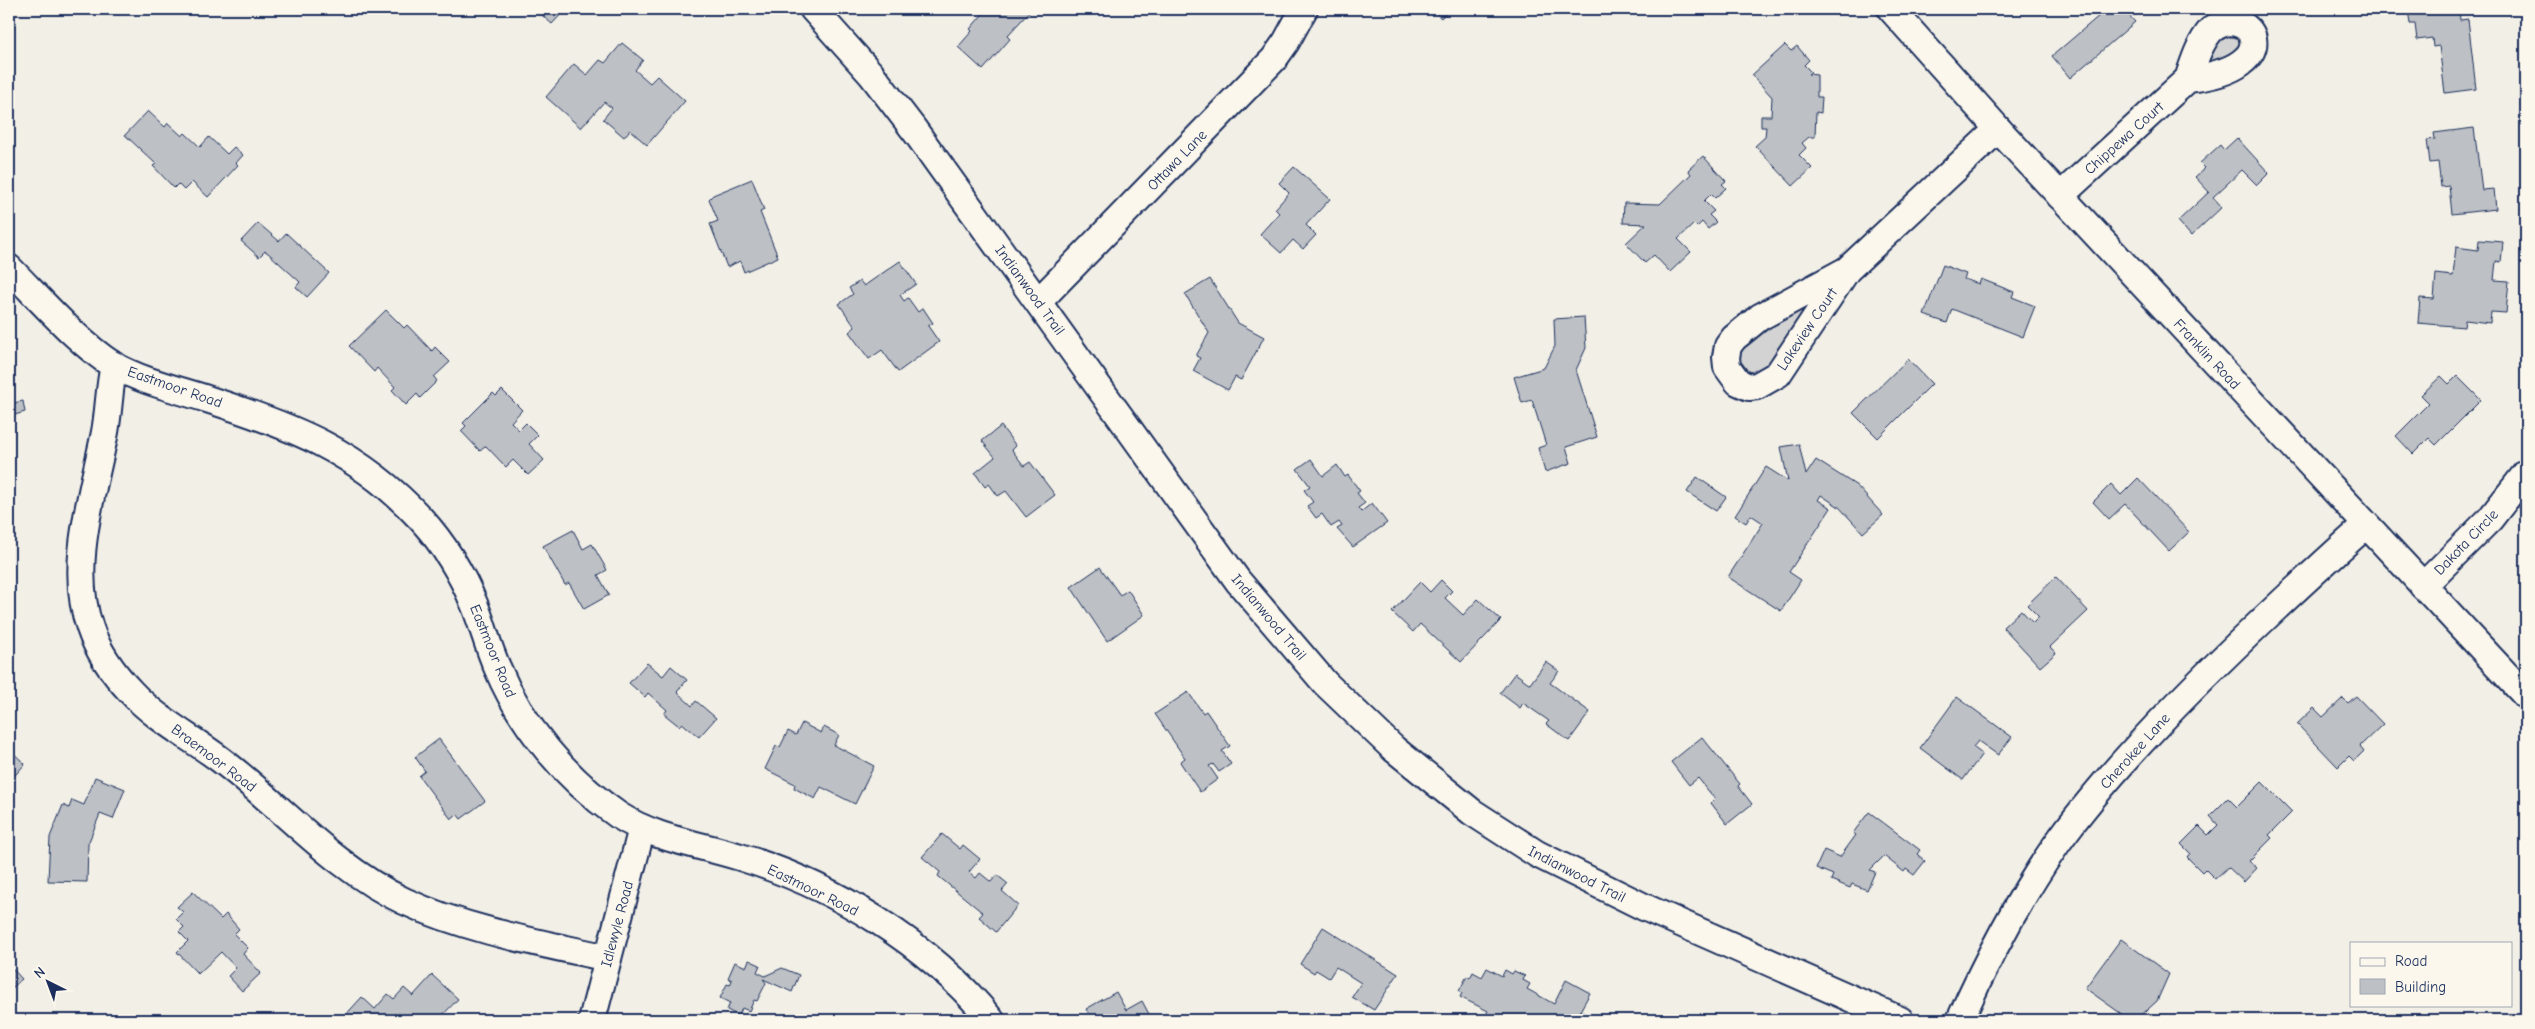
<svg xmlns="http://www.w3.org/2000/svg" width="2535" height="1029" font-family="'Comic Neue',sans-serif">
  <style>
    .green { fill: #d2d3d2; stroke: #768198 }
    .building { fill: #bdc0c4; stroke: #1b2f5e }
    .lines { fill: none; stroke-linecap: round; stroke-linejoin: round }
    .minor-casing { stroke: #1b2f5e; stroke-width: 30 }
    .minor { stroke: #fbf7ec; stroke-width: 26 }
    .labels { text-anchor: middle; stroke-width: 4; stroke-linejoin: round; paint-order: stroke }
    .street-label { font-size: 15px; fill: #1b2f5e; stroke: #fbf7ec }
  </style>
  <rect width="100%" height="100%" fill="#f2efe6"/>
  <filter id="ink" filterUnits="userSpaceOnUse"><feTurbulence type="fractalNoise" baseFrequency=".02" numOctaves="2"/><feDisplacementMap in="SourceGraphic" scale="10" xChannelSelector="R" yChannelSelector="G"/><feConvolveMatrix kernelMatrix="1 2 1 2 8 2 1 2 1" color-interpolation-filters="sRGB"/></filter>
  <g filter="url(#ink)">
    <!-- green -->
    <g class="green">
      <path d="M2218,35l24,1 -3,17 -36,12z"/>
      <path d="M1815,295c-11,19 -50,106 -77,68l4,-20z"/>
    </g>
    <!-- building -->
    <g class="building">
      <path d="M535,9h31l-14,15z"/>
      <path d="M987,9h45l-25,27 3,3 -27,31 -25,-23 14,-16 -2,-2z"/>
      <path d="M1431,9h19l-9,9z"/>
      <path d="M2107,9h16l12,13 -65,56 -18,-22z"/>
      <path d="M2408,9h51l1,11 8,-1 8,70 -31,4 -6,-47 -6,1 -1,-9 -15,2 -2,-16h-5z"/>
      <path d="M622,43l21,17 -8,10 15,13 7,-7 28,25 -38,44 -17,-15 -6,7 -21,-18 9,-11 -8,-6 -23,26 -35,-31 28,-33 13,11 13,-15 5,3z"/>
      <path d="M1785,45l6,6 6,-5 12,14 -5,5 7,7 -3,2 9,1v22h5l-1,16 -5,-1 -1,25h-6l-7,6 4,5 -7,7 13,13 -19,18 -38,-40 10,-9 1,-10h-5v-11h10l1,-19 -20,-22z"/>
      <path d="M148,111l17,16 3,-4 14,13 3,-3 15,14 9,-10 18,17 7,-7 9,8 -7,8 2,2 -30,32 -16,-15 -8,8 -6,-6 -4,4 -21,-22 3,-2 -31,-29z"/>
      <path d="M2474,128l8,62 12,-1 2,20 -44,5 -3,-28 -8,1 -3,-25 -8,1 -3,-23 8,-1 -1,-6z"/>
      <path d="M2237,138l32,35 -12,12 -15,-15 -29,27 9,10 -31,29 -13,-15 31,-29 -14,-15 10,-9 -5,-5 20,-18 4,5z"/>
      <path d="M1703,156l23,25 -4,3 4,4 -11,10 -4,-4 -7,7 10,10 -5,4 7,7 -8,7 -6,-7 -5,5 -3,-3 -16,15 13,13 -21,20 -16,-17 -9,8 -19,-20 20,-19 -23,-1 1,-20 36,1 31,-30 -3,-4z"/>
      <path d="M1294,167l36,32 -24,26 10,10 -13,14 -10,-9 -12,13 -21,-19 19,-21 -4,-4 14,-16 -10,-10z"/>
      <path d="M752,179l12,31 -4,2 18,45 -34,15 -4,-11 -13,6 -17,-43 8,-3 -9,-22 4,-4z"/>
      <path d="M258,223l21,18 7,-8 43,40 -22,24 -11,-10 4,-5 -32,-29 -3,-2 -6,6 -18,-16z"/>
      <path d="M2479,240l24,2 -2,20 -5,-1 -2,19 15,1 -3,32 -15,-1 -1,11 -25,-3 -1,7 -46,-4 2,-25 14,1 2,-25 17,2 3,-29 22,3z"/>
      <path d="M900,261l16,23 -16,11 4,6 4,-3 10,14 5,-4 10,15 -5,3 11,16 -41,30 -16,-22 -13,9 -20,-27 6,-5 -16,-23 14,-10 -4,-6 11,-7 4,5z"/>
      <path d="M1943,265l23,9 -2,5 15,5 2,-5 33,13 -2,5 23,9 -12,31 -71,-28 -5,14 -23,-8z"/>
      <path d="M1210,279l28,44 26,14 -23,43 -6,-3 -7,13 -35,-19 7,-13 -4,-2 13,-23 -24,-39z"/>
      <path d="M386,310l18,18 3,-3 25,26 3,-4 15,15 -16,15 3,4 -17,17 -3,-4 -11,11 -14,-15 3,-3 -18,-19 -3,4 -25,-26z"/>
      <path d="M1584,317l2,31 -10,22 21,67 -31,10 5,16 -26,9 -7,-24 8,-3 -14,-45 -10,3 -8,-26 30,-9 11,-22 -1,-27z"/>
      <path d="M1908,359l24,25 -54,54 -25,-25z"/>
      <path d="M2441,376l8,8 8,-8 24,24 -45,45 -7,-7 -16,16 -17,-18 33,-33 -8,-8z"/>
      <path d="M502,390l20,20 -11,12 8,8 7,-7 12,12 -9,9 15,16 -16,15 -15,-15 -7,7 -20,-21 -6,5 -19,-20 5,-5 -3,-3 30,-30 3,3z"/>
      <path d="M23,401l2,11 -14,4 1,4 -3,1v-17z"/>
      <path d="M1001,426l15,20 -4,4 12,16 6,-4 25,33 -29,22 -20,-26 -8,5 -9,-12 -4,3 -10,-14 20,-16 -13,-16z"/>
      <path d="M1799,444l7,31 10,-15 41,26 26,29 -20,18 -24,-26 -18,-12 -3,5 13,8 -42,64 12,8 -20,31 -53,-34 35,-54 -12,-8 -5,8 -11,-7 31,-49 22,14 -7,-34z"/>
      <path d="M1311,459l12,17 14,-11 8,12 3,-2 12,16 -3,2 8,10 -7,5 3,4 11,-9 15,20 -34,24 -16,-18 5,-3 -3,-4 -8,5 -9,-13 -6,4 -9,-12 6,-4 -9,-12 6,-4 -13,-17z"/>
      <path d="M1697,477l29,20 -10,14 -29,-19z"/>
      <path d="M2138,478l51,54 -20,19 -44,-47 -16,15 -16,-17 18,-18 10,11z"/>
      <path d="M573,530l10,19 9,-5 15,26 -9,5 11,20 -25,14 -15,-26 -4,2 -22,-39z"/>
      <path d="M1100,567l20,28 8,-5 16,25 -37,26 -36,-54z"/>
      <path d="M2056,577l32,34 -38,36 6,6 -16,14 -37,-40 18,-17 12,13 6,-6 -12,-12z"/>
      <path d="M1441,580l11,11 -7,7 18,17 15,-16 23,21 -40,42 -41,-38 -7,8 -21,-20 28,-30 10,10z"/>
      <path d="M1546,662l13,9 -9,12 40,29 -21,29 -23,-17 3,-3 -26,-18 -3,5 -20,-15 15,-20 15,11z"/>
      <path d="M647,663l16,13 8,-10 16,14 -10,12 15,14 4,-5 20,17 -17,19 -17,-14 -3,3 -15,-12 3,-4 -19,-17 -3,4 -16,-14z"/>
      <path d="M1188,692l15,21 3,-2 24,35 -8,5 9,13 -12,8 -6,-8 -4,2 9,13 -18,13 -20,-30 5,-4 -30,-44z"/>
      <path d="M2356,696l27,28 -23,22 4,5 -10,10 -5,-5 -11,11 -41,-43 17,-16 9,9 20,-19 5,5z"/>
      <path d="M1957,697l55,40 -14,18 -20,-14 -5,6 9,7 -19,26 -43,-32z"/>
      <path d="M802,723l19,10 3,-6 15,8 -5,10 40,21 -19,38 -34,-17 -6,12 -21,-11 1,-4 -30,-15 11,-23 4,1 8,-16 8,4z"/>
      <path d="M1702,737l38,47 -2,2 14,18 -25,20 -16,-21 4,-4 -17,-21 -9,7 -18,-23z"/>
      <path d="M439,739l46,62 -24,18 -4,-5 -6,5 -32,-43 6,-5 -10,-14z"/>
      <path d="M9,749l16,15 -16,18z"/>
      <path d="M95,777l30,12 -12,30 -13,-5 -12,30 -1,38 -39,-1 2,-44 13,-32 6,3 3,-8 12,5z"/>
      <path d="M2262,782l30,30 -23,23 3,3 -23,23 8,7 -13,14 -16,-15 -13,12 -10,-10 -3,3 -15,-15 3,-4 -9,-9 18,-18 9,9 10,-10 -8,-9 18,-18 9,9z"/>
      <path d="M1869,812l51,38 -3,4 8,7 -11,14 -8,-6 -2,3 -20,-16 -14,14 5,2 -8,18 -15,-6 -2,4 -19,-8 2,-5 -17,-7 8,-18 16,7 16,-22 -3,-2z"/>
      <path d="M942,834l18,15 3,-4 17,14 -11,13 7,6 4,-5 11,9 6,-7 11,9 -6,7 16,14 -22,27 -17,-15 4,-4 -45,-37 2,-4 -18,-15z"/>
      <path d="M193,892l28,27 5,-5 13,15 -5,5 14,14 -5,6 18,19 -19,18 -14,-15 8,-8 -15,-16 -23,22 -21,-22 11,-11 -9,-9 5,-5 -8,-8 7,-7 -6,-5z"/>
      <path d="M1323,927l75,47 -24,36 -22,-13 9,-14 -25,-16 -7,11 -13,-8 -2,3 -14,-9z"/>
      <path d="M2121,939l48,35 -12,27 -21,19h-6l-45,-32z"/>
      <path d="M749,960l11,5 -3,7 8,4 17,-8 17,7 -7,17 -29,-13 3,4 -9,18 -3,-1 -5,11 -7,-3 -3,8 -12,-6 3,-7 -10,-5 7,-14 3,1 2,-5 -4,-2 7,-16 11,5z"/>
      <path d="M9,965l13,14 -13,12z"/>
      <path d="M1487,968l15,8 3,-6 7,4 2,-3 11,5 -2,4 7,4 -3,5 27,15 12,-24 24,13 -10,18 10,5 -3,4h-69l-9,-4 -2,4h-24l5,-9 -28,-14 2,-4 -3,-2 8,-15 3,2 3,-6 9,5z"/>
      <path d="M432,975l26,24 -20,21h-97l21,-23 13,12 13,-15 6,5 10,-11 9,8z"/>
      <path d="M1116,992l10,18 16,-9 8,15 -8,4h-55l4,-2 -5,-9z"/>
    </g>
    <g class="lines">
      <!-- minor casing -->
      <g class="minor-casing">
        <g id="minor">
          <path d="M813,9l59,66 43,56 323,450 87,102 69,66 78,63 65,42 107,53 256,113"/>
          <path d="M1891,9l107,120 528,567"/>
          <path d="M2060,196l128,-117c105,-11 61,-79 23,-49 -12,14 -17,32 -23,49"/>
          <path d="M9,268c29,29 70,76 104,97 30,17 64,24 97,35 84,27 149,52 211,119 23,25 41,55 54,87 8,20 13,41 22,61 24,58 69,112 121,148 37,24 81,29 122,42 94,29 189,86 251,163"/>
          <path d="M1847,270l-69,104 -21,12 -8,1 -11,-5 -11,-15 -1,-10 2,-11 6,-8 26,-21 87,-47 151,-141"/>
          <path d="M1039,301l235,-242 12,-17 18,-33"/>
          <path d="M114,365c-5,23 -5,45 -9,67 -12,61 -37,135 -15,196 8,24 24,46 41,64 26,28 61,46 90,68 61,46 112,108 183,141 63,29 136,42 204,57"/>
          <path d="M2423,586l67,-67 36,-46"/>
          <path d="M592,1020l50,-192"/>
          <path d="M1960,1020c27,-61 58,-120 96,-175 31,-44 68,-85 105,-124 65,-68 135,-133 205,-196"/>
        </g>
      </g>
      <!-- minor -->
      <use href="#minor" class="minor"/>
    </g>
  </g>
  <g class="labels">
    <!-- street labels -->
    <g class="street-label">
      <text transform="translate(2124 138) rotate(-42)" y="5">Chippewa Court</text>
      <text transform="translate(1177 160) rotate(-46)" y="5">Ottawa Lane</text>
      <text transform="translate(1030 290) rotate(54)" y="5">Indianwood Trail</text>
      <text transform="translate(1807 329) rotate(-56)" y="5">Lakeview Court</text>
      <text transform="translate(2207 354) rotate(47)" y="5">Franklin Road</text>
      <text transform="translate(175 387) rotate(19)" y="5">Eastmoor Road</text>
      <text transform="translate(2466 542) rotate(-46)" y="5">Dakota Circle</text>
      <text transform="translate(1269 617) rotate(50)" y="5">Indianwood Trail</text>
      <text transform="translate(493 651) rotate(68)" y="5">Eastmoor Road</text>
      <text transform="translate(2135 751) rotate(-48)" y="5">Cherokee Lane</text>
      <text transform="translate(214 758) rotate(37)" y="5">Braemoor Road</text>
      <text transform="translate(1577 874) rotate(27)" y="5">Indianwood Trail</text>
      <text transform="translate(813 890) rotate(26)" y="5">Eastmoor Road</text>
      <text transform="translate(617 924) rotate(-75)" y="5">Idlewyle Road</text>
    </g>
  </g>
  <!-- margin -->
  <rect width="2535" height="1029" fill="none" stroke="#fbf7ec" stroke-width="30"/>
  <rect x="15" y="15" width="2505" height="999" fill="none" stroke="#1b2f5e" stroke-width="2" filter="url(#ink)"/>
  <!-- legend -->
  <rect x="2350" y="942" width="162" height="65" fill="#fbf7ec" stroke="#a1a7b3"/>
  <rect x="2360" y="958" width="25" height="8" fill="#fbf7ec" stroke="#a1a7b3"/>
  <text x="2395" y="966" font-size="15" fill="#1b2f5e">Road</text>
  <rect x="2360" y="979" width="25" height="15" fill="#bdc0c4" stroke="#a1a7b3"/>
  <text x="2395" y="992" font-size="15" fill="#1b2f5e">Building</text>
  <!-- north arrow -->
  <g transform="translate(48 982) rotate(318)" stroke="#fbf7ec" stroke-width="4" paint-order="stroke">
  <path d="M0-4L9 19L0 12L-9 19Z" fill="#1b2f5e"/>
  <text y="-8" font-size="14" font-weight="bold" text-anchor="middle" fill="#1b2f5e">N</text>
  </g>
</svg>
